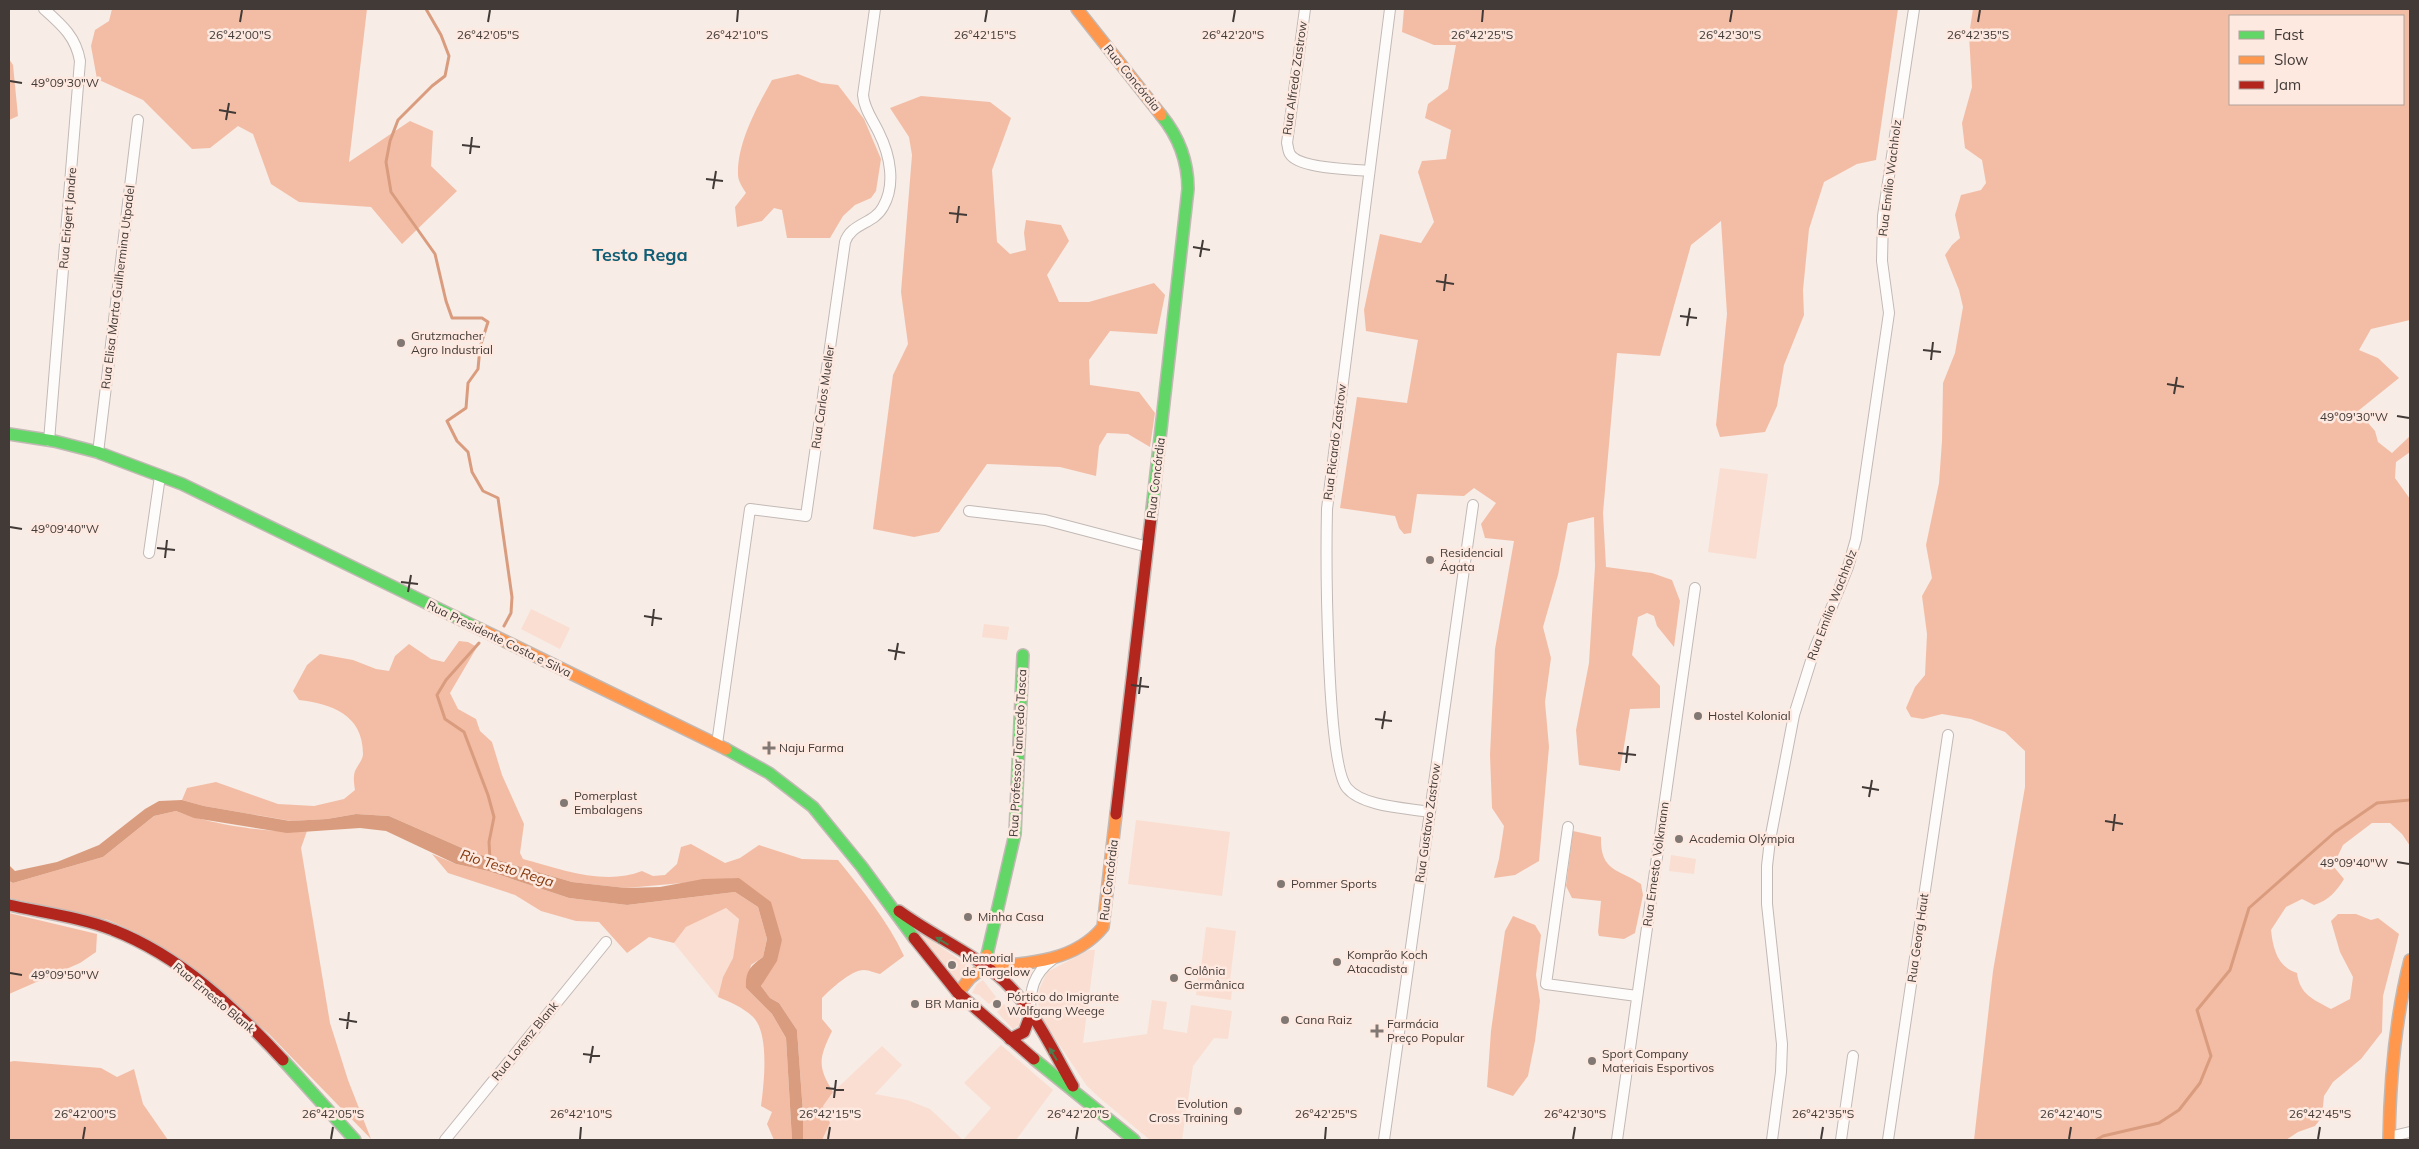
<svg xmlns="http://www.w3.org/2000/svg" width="2419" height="1149" font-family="Mulish,sans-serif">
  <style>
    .green { fill: #faded1 }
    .forest { fill: #f3bda5; fill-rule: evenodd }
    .water { fill: #da9c7e }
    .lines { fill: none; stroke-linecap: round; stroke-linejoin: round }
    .stream { stroke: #da9c7e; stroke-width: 3 }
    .street-casing { stroke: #c2b9b5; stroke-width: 12 }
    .fast-casing { stroke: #c2b9b5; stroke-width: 14 }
    .slow-casing { stroke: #c2b9b5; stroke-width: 14 }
    .jam-casing { stroke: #c2b9b5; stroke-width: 14 }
    .street { stroke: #fefcfb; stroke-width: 10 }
    .fast { stroke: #63d668; stroke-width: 11 }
    .slow { stroke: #ff974d; stroke-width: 11 }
    .jam { stroke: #b3261e; stroke-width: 11 }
    .oneway { fill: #4f784b }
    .ticks { fill: none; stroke: #423a37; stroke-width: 2 }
    .poi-dot { fill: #817874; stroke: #fde9e0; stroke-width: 2 }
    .labels { text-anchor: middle; stroke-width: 5; stroke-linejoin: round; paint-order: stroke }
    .street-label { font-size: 12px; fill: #423a37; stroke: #fde9e0 }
    .poi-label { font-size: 12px; fill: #423a37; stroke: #fde9e0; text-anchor: start }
    .water-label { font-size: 14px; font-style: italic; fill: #843608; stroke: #fde9e0 }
    .district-label { font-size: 18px; font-weight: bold; fill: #0f5e76; stroke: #fde9e0 }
    .ticks-label { font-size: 12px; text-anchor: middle; fill: #423a37; stroke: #fde9e0; stroke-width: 5; stroke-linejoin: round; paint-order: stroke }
  </style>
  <rect width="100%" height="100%" fill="#f7ece6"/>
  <!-- green -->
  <g class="green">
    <path d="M1720,468l48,6 -12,85 -48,-7z"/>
    <path d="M531,609l39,19 -10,21 -39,-20z"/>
    <path d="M984,624l25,3 -2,13 -25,-3z"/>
    <path d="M1136,820l94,12 -8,64 -94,-12z"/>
    <path d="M1671,855l25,4 -2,15 -25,-3z"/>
    <path d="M726,908l13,11 -6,39 -10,19 -5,20 -44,-54 12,-16z"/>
    <path d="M1206,927l30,4 -6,49 -30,-4z"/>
    <path d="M919,932l51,35 -13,16 -41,-47z"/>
    <path d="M1089,950h6l-12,93 64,-9 5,-34 15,2 -4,27 24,4 4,-28 41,6 -4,28 -14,-1 -21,28 -11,74h-32l-50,-42 -13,-12 -47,-70 -2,-16 1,-10 8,-18z"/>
    <path d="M1198,977l35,4 -2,19 -35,-5z"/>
    <path d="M983,980l13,17 -7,7 -10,-9 -7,-2 5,-9z"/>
    <path d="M1004,1004l16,14 -1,7 -6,4 -16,-17z"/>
    <path d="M1001,1045l52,45 -37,50h-194l8,-17 -7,-17 10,-14 49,-46 20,19 -27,29 32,6 23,9 33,31 28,-32 -27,-25z"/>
  </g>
  <!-- forest -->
  <g class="forest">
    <path d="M112,9h255l-18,153 61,-41 23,10 -2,35 26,25 -55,53 -31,-37 -72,-5 -28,-18 -18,-50 -15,-8 -28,22 -18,1 -49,-49 -46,-21 -6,-33 4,-16 14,-9z"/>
    <path d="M1404,9h494l-22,151 -19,4 -33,18 -15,47 -6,61 1,25 -20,50 -7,41 -12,26 -45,5 -4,-12 11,-111 -6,-93 -30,24 -31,111 -43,-3 -14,160 3,54 46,6 20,7 8,21 -6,46 -17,-21 -3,-10 -7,-3 -9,4 -6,38 28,31v22l-30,1 -10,62 -41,-6 -3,-35 13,-67 6,-97 -1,-49 -26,6 -10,52 -15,52 8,31 -6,44 4,45 -10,114 -24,14 -21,3 5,-19 5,-33 -12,-18 -2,-53 5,-106 19,-108 -29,-3 -4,-14 15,-21 -22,-15 -10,8 -47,-2 -6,39 -7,1 -5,-6 -4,-12 -55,-8 17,-111 50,6 11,-63 -52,-9 -2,-21 16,-76 41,9 13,-21 -16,-50 4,-11 24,-2 5,-29 -26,-12 3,-14 20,-15 8,-44h-22l-32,-13z"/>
    <path d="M1973,9h437v311l-39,9 -12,21 19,8 21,20 -41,33 17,20 3,11 14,11 18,-17v16l-14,10 -1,16 15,21v347l-8,-12 -12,-11h-18l-29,22 -10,21 11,13c-8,13 -15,21 -30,26l-12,-6 -16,8 -15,23c2,18 6,37 26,43 3,22 16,26 34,36l19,-10 3,-22 -13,-25 -9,-31 7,-7h18l15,6 7,-2 21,16 -16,62 -1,36 -21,27 -28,23 -9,14 -2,21 -7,9 -17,6 -12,8h-312l19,-169 32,-184v-36l-20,-19 -34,-13 -29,-5 -19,5 -12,-2 -5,-9 9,-21 10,-12 2,-41 -5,-38 10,-18 -6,-33 13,-62 3,-42 1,-58 12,-30 8,-46 -4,-17 -14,-35 7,-10 8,-7 -5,-23 6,-20 20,-5 5,-7 -4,-23 -17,-12 -3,-25 10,-36 -3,-52zM2230,16h173v88h-173z"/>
    <path d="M9,59l4,6 5,51 -9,4z"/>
    <path d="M798,74l23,9 17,2 26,34 17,40 -5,32 -5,7 -16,7 -12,11 -13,22h-43l-5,-28 -8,-2 -12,13 -25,6 -2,-20 11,-14c-3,-5 -8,-12 -8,-18 -1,-32 19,-68 34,-95z"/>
    <path d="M921,96l69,6 21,16 -19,52 5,72 13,12 16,-4 -2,-17 2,-13 35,5 8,16 -22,34 12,27h30l65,-19 11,12 -8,39 -47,-3 -21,29 1,25 49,7 16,21 -5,34 -22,-13 -21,-1 -8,13 -3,30 -36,-9 -73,-3 -48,68 -25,5 -41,-8 20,-154 15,-31 -7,-52 11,-137 -3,-18 -19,-29z"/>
    <path d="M459,641l9,1 9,5 -27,46 8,16 18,10 4,12 12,11 10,33 22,49 -4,29 3,6c37,10 82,27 119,12l11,5 12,-1 12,-11 4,-17 10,-3 34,19 15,-5 19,-13 43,14 36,1c24,30 50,61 66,96l-24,18c-5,-1 -11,-4 -16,-4 -13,0 -33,19 -42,28v21l10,12c-13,27 -15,35 1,61l-10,14 7,17 -8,17h-19v-27l-6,-83 -18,-27 -9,-5 -9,-12 21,-46 -43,-62 -113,10 -54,-6 -101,-30 -82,-36 -33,-2 -29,5 -36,2 -87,-15 -22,-6 5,-12 29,-6 62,22 36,2 30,-7 11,-9c-1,-6 -2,-13 0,-19 2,-5 8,-11 8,-17 0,-40 -32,-50 -64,-54l-6,-9 14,-26 13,-11 33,6 23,9 13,2 6,-15 14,-12 22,15 13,3z"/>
    <path d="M176,811c32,13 97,23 131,20l-6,17 29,175 18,57 23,59 -102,-105 -68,-57 -66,-45 -27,-12 -99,-22v-17l4,2 90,-26 51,-41z"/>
    <path d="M1573,831l28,6c-1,35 18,32 40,47l2,11 -8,38 -11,6 -25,-3 -1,-4 3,-31 -29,-3 -6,-12z"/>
    <path d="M432,854l24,10 32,7 81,27 58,7 108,-13 23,15 9,32 -4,18 -12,8 -5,23 26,26 14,24 6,102h-18l-7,-16 5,-12 -11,-6c3,-22 9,-75 -9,-90 -10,-9 -22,-14 -34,-19l5,-20 10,-19 6,-39 -13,-11 -40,19 -12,16 -25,-6 -22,16 -28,-31 -23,-1 -35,-10 -26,-16 -67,-22z"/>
    <path d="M9,913l88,21 -1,18 -16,11 -71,31z"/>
    <path d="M1513,916l22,9 6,10 -5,40 4,26 -5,40 -7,35 -15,20 -26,-9 4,-56 14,-100z"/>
    <path d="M14,1061l87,7 16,9 17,-8 9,35 25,36h-159v-78z"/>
  </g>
  <!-- water -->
  <path class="water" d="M182,800l22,6 86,15 37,-2 29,-5 33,2 82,36 101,30 54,6 34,-1 43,-8 36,-1 32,24 11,38 -5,21 -16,25 9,12 9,5 18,27 6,83v27h-11l-6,-102 -14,-24 -26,-26c-1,-16 4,-22 17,-31l4,-18 -9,-32 -23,-15 -108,13 -58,-7 -81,-27 -32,-7 -70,-33 -26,-3 -73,5 -93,-15 -18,-7 -22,5 -51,41 -90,26 -4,-2v-16l6,6 42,-9 42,-17 46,-36 14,-8z"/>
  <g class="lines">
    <!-- stream -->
    <g class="stream">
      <path d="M426,9l15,26 8,21 -4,20 -13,10 -34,34 -8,21 -4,21 5,30 44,62 11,47 6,17h30l6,4 -8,25 -2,22 -10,14 -2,25 -19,13 10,20 11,11 4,20 11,19 15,7 14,99 -1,16 -7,13"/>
      <path d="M479,643l-33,37 -9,15 8,24 19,13 24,63 6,22 -5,25 1,18"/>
      <path d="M2096,1140l7,-4 56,-13 20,-13 21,-27 11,-27 -14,-46 33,-40 19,-62 86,-76 42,-29 33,-3"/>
    </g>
    <!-- street casing -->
    <g class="street-casing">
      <g id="street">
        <path d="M44,9c18,16 32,28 36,52l-31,380"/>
        <path d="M1305,9l-18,134c1,3 1,8 3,11 9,15 62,15 79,17"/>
        <path d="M1390,9l-63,500c-1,43 -1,254 20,279 16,19 60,20 83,24"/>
        <path d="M98,453l40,-333"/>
        <path d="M969,511l76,9 103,27"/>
        <path d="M149,553l11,-77"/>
        <path d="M717,744l33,-235 56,7 39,-274c6,-19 29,-18 38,-35 13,-22 7,-52 -4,-74 -6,-13 -15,-24 -16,-38l12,-86"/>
        <path d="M1568,827l-22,157 91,12"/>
        <path d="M1030,1013c0,-23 3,-39 22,-53"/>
        <path d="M2389,1137l21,-5"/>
        <path d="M445,1140l161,-198"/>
        <path d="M1384,1140l89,-635"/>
        <path d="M1617,1140l78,-552"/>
        <path d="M1772,1140l9,-68 1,-28 -15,-140v-38l3,-26 24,-125 21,-67 33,-81 8,-28 33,-226 -7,-52 1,-45 31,-207"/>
        <path d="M1841,1140l12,-84"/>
        <path d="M1888,1140l60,-405"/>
      </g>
    </g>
    <!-- fast casing -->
    <g class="fast-casing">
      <g id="fast">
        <path d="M9,434l45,7 43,11 85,32 298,145"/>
        <path d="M1151,518l37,-329c0,-29 -9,-52 -27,-74"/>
        <path d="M726,749l43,24 44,34 49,60 52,71"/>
        <path d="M987,955l28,-121 8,-179"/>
        <path d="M1034,1059l100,81"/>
        <path d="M283,1060l72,80"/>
      </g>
    </g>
    <!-- slow casing -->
    <g class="slow-casing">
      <g id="slow">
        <path d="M1077,9l84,106"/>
        <path d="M480,629l246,120"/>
        <path d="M987,955l-3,12c42,-3 91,-5 119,-40l13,-113"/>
        <path d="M958,993l12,-15 14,-11"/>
        <path d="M2389,1140c1,-61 6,-121 21,-180"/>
      </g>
    </g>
    <!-- jam casing -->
    <g class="jam-casing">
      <g id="jam">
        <path d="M1116,814l35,-296"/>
        <path d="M9,905c31,7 75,13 104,25 67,26 122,78 170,130"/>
        <path d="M899,911c34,25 74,42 105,70 30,28 49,70 69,105"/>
        <path d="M914,938l44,55 76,66"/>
        <path d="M1010,1039l14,-7 6,-16"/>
      </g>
    </g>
    <!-- street -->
    <use href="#street" class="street"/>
    <!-- fast -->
    <use href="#fast" class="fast"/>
    <!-- slow -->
    <use href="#slow" class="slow"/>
    <!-- jam -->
    <use href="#jam" class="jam"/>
  </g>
  <!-- one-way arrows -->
  <defs><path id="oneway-solid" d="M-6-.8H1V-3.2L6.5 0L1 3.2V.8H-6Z" transform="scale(1.25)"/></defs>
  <g class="oneway">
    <use href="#oneway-solid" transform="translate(942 941) rotate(-149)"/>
    <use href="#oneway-solid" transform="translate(1053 1054) rotate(-122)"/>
  </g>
  <!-- ticks -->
  <path class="ticks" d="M240,22l2,-12M488,22l2,-12M737,22l1,-12M985,22l2,-12M1233,22l2,-12M1482,22l1,-12M1730,22l2,-12M1978,22l2,-12M10,81l12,2M219,110l17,3M226,120l3,-17M462,145l18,2M470,154l2,-17M706,179l17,2M713,189l3,-18M949,213l18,2M957,223l2,-17M1193,247l17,3M1200,257l3,-17M1436,281l18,3M1444,291l2,-17M1680,316l17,2M1687,326l3,-18M1923,350l18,2M1931,360l2,-18M2167,384l17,3M2174,394l3,-17M2397,416l12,2M10,527l12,2M157,548l18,2M165,558l2,-18M401,582l17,2M408,592l3,-17M644,616l18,3M652,626l2,-17M888,650l17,3M895,660l3,-17M1131,685l18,2M1139,694l2,-17M1375,719l17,2M1382,729l3,-18M1618,753l18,2M1626,763l2,-17M1862,787l17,3M1869,797l3,-17M2105,821l18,3M2113,831l2,-17M2397,862l12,2M10,973l12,2M339,1019l18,3M347,1029l2,-17M583,1054l17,2M590,1063l3,-17M826,1088l18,2M834,1098l2,-18M83,1139l2,-12M331,1139l2,-12M580,1139l1,-12M828,1139l2,-12M1076,1139l2,-12M1325,1139l1,-12M1573,1139l2,-12M1821,1139l2,-12M2069,1139l2,-12M2318,1139l2,-12"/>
  <!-- markers -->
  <g class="poi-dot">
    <circle cx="401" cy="343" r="5"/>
    <circle cx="1430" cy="560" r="5"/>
    <circle cx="1698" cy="716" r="5"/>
    <path d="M766.5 740.5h5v5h5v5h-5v5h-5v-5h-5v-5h5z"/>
    <circle cx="564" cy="803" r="5"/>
    <circle cx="1679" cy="839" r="5"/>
    <circle cx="1281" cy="884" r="5"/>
    <circle cx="968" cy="917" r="5"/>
    <circle cx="1337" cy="962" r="5"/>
    <circle cx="952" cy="965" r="5"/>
    <circle cx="1174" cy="978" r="5"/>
    <circle cx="915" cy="1004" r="5"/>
    <circle cx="997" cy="1004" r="5"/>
    <circle cx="1285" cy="1020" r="5"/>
    <path d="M1374.5 1023.5h5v5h5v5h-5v5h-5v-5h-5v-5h5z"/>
    <circle cx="1592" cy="1061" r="5"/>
    <circle cx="1238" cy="1111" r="5"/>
  </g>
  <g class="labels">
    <!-- street labels -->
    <g class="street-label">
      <text transform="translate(1132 78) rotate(51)" y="4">Rua Concórdia</text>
      <text transform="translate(1295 78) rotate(-82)" y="4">Rua Alfredo Zastrow</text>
      <text transform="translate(1890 178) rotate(-83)" y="4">Rua Emílio Wachholz</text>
      <text transform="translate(68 218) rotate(-85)" y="4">Rua Erigert Jandre</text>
      <text transform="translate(118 287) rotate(-83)" y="4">Rua Elisa Marta Guilhermina Utpadel</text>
      <text transform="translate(823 397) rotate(-82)" y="4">Rua Carlos Mueller</text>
      <text transform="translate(1335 442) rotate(-83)" y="4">Rua Ricardo Zastrow</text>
      <text transform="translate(1156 478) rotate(-83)" y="4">Rua Concórdia</text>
      <text transform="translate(1832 605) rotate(-69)" y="4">Rua Emílio Wachholz</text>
      <text transform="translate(499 639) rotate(26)" y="4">Rua Presidente Costa e Silva</text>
      <text transform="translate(1018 753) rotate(-87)" y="4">Rua Professor Tancredo Tasca</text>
      <text transform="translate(1428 823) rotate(-82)" y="4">Rua Gustavo Zastrow</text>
      <text transform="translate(1656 864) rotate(-82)" y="4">Rua Ernesto Volkmann</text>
      <text transform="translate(1109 880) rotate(-83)" y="4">Rua Concórdia</text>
      <text transform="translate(1918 938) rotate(-82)" y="4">Rua Georg Haut</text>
      <text transform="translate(214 998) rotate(40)" y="4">Rua Ernesto Blank</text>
      <text transform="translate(525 1041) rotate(-51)" y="4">Rua Lorenz Blank</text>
    </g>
    <!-- poi labels -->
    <g class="poi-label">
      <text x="411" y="340">Grutzmacher<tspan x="411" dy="14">Agro Industrial</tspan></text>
      <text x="1440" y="557">Residencial<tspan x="1440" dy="14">Ágata</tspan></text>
      <text x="1708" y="720">Hostel Kolonial</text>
      <text x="779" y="752">Naju Farma</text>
      <text x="574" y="800">Pomerplast<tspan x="574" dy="14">Embalagens</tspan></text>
      <text x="1689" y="843">Academia Olýmpia</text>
      <text x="1291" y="888">Pommer Sports</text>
      <text x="978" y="921">Minha Casa</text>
      <text x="1347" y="959">Komprão Koch<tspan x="1347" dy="14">Atacadista</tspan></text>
      <text x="962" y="962">Memorial<tspan x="962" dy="14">de Torgelow</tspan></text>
      <text x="1184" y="975">Colônia<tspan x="1184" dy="14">Germânica</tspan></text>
      <text x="1007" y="1001">Pórtico do Imigrante<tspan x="1007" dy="14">Wolfgang Weege</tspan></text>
      <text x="925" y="1008">BR Mania</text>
      <text x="1295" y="1024">Cana Raiz</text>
      <text x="1387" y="1028">Farmácia<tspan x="1387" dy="14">Preço Popular</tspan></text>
      <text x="1602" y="1058">Sport Company<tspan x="1602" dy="14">Materiais Esportivos</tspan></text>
      <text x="1228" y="1108" text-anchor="end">Evolution<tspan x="1228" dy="14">Cross Training</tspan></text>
    </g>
    <!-- water labels -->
    <g class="water-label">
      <text transform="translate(507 868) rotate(17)" y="5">Rio Testo Rega</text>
    </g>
    <!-- district labels -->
    <g class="district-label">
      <text x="640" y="261">Testo Rega</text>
    </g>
  </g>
  <g class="ticks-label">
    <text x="240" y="39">26°42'00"S</text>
    <text x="488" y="39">26°42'05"S</text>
    <text x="737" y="39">26°42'10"S</text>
    <text x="985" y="39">26°42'15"S</text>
    <text x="1233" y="39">26°42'20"S</text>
    <text x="1482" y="39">26°42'25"S</text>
    <text x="1730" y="39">26°42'30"S</text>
    <text x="1978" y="39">26°42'35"S</text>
    <text x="65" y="87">49°09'30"W</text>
    <text x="2354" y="421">49°09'30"W</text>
    <text x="65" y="533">49°09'40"W</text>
    <text x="2354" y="867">49°09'40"W</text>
    <text x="65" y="979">49°09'50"W</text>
    <text x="85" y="1118">26°42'00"S</text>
    <text x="333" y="1118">26°42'05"S</text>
    <text x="581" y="1118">26°42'10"S</text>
    <text x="830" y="1118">26°42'15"S</text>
    <text x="1078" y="1118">26°42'20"S</text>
    <text x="1326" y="1118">26°42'25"S</text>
    <text x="1575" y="1118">26°42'30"S</text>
    <text x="1823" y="1118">26°42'35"S</text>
    <text x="2071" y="1118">26°42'40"S</text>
    <text x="2320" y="1118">26°42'45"S</text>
  </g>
  <!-- border -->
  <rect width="2419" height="1149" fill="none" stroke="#423a37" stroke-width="20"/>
  <!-- legend -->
  <rect x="2229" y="15" width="175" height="90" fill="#fde9e0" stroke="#b2a39c"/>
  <rect x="2239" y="31" width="25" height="8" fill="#63d668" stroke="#b2a39c"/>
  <text x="2274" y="40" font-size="15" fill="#423a37">Fast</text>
  <rect x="2239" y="56" width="25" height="8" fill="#ff974d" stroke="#b2a39c"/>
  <text x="2274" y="65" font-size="15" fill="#423a37">Slow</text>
  <rect x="2239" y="81" width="25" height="8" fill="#b3261e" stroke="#b2a39c"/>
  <text x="2274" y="90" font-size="15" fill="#423a37">Jam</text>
</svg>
